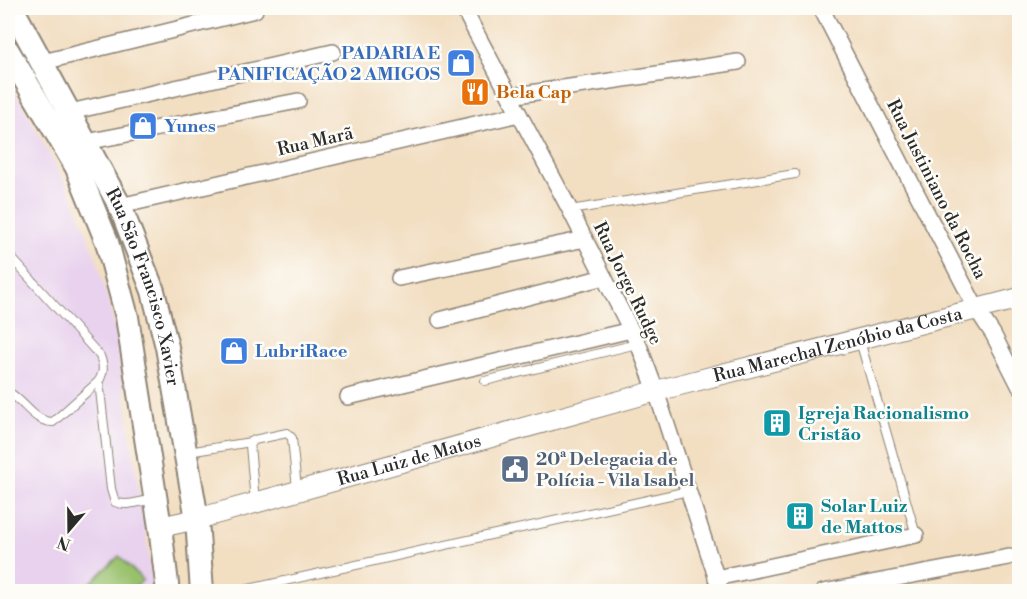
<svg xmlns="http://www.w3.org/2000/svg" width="1027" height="599" font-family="'Libre Bodoni',serif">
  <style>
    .built { fill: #e8d2ee }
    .green { fill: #99c16c; stroke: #62764c; stroke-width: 1.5 }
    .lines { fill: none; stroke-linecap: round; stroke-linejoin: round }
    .service-casing { stroke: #8e8476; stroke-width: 10 }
    .minor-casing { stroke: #8e8476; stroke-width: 18 }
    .tertiary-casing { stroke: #8e8476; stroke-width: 22 }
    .secondary-casing { stroke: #8e8476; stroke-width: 26 }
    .service { stroke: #fff; stroke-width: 8 }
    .minor { stroke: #fff; stroke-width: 15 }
    .tertiary { stroke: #fff; stroke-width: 20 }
    .secondary { stroke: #fff; stroke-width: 22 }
    .labels { text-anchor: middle; stroke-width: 5; stroke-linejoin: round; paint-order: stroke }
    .shop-label { font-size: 18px; font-weight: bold; fill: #366cbe; stroke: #fdfcf7; text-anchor: start }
    .food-label { font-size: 18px; font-weight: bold; fill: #c56008; stroke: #fdfcf7; text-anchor: start }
    .street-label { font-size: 18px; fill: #2b2b2b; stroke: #fdfcf7 }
    .culture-label { font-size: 18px; font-weight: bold; fill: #0d838f; stroke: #fdfcf7; text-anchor: start }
    .service-label { font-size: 18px; font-weight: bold; fill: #4e5e75; stroke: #fdfcf7; text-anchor: start }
  </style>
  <rect width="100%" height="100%" fill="#fdfcf7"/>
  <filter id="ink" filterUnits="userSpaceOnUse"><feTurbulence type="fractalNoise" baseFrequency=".0167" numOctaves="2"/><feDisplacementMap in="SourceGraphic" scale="12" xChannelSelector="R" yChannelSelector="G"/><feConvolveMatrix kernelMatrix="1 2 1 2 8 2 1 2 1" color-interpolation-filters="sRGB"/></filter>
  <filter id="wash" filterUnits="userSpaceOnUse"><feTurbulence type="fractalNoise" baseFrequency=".008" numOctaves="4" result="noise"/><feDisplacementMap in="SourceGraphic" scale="24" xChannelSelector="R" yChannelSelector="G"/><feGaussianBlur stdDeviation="1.35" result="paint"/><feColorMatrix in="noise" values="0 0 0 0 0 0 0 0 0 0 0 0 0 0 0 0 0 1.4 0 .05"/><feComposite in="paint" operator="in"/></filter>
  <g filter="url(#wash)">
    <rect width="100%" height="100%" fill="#f2dec1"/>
    <!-- built -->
    <path class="built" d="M8,78l64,118 24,61 17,62 41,272h-146z"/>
    <!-- green -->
    <path class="green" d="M119,556l24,24 -12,11h-49z"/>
  </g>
  <g filter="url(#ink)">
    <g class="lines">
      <!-- service casing -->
      <g class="service-casing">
        <g id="service">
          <path d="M570,210l225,-36"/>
          <path d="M8,254l92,102c4,11 4,15 -1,25l-46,41c-20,0 -29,-22 -45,-30"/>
          <path d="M860,341l56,194"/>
          <path d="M99,381l12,108 4,13c11,5 27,-1 39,-3"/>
          <path d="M485,381l152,-37"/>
          <path d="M188,452l63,-10"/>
          <path d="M255,502l-5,-57 4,-5 33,-7 5,5 5,51"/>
          <path d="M235,592l453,-101"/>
        </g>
      </g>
      <!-- minor casing -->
      <g class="minor-casing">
        <g id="minor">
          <path d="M463,8l107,202 70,138 16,43 65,201"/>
          <path d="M821,8l156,302 16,24 27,53"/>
          <path d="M43,62l212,-52"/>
          <path d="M510,96l228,-34"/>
          <path d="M70,112l263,-60"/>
          <path d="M86,142l212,-41"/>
          <path d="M120,206l399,-92"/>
          <path d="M399,278l186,-39"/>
          <path d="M440,320l164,-43"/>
          <path d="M348,397l283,-67"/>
          <path d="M716,578l200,-43"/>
          <path d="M823,592l186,-35"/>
        </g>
      </g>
      <!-- tertiary casing -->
      <g class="tertiary-casing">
        <g id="tertiary">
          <path id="s1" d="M160,527l37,-8 459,-128 364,-93"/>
        </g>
      </g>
      <!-- secondary casing -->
      <g class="secondary-casing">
        <g id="secondary">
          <path id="s2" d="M12,8l108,198 33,85 14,56 30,172 5,73"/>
          <path d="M8,51l69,117 30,74 20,75 33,210 8,65"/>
        </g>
      </g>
      <!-- service -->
      <use href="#service" class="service"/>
      <!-- minor -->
      <use href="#minor" class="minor"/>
      <!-- tertiary -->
      <use href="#tertiary" class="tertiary"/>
      <!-- secondary -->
      <use href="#secondary" class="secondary"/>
    </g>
  </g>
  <!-- icons -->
  <defs>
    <g id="shop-square" transform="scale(1.5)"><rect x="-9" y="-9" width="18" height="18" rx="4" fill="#3f7fe0" stroke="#fdfcf7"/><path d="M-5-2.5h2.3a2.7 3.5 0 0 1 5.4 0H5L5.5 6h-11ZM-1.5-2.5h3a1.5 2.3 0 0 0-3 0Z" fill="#fff"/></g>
    <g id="restaurant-square" transform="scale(1.5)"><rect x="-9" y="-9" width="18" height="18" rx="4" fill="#e8710a" stroke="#fdfcf7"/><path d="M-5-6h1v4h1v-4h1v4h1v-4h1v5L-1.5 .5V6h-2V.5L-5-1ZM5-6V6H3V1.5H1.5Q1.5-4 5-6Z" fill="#fff"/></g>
    <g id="building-square" transform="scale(1.5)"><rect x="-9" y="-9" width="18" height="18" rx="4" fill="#0f9aa8" stroke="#fdfcf7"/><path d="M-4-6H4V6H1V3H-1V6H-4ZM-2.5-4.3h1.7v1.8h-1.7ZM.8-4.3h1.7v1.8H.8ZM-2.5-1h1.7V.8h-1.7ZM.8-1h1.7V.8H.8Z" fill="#fff"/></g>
    <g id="civic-square" transform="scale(1.5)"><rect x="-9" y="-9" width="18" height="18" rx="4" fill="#5c6f8a" stroke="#fdfcf7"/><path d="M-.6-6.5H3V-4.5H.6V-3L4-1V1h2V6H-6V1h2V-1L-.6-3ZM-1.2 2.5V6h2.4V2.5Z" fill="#fff"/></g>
  </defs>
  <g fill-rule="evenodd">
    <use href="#shop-square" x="461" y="63"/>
    <use href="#restaurant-square" x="475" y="92"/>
    <use href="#shop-square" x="143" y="126"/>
    <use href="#shop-square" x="234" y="351"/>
    <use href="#building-square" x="777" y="423"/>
    <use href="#civic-square" x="515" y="469"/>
    <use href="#building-square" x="800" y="516"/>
  </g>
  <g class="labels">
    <!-- shop labels -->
    <g class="shop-label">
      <text x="440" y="59" text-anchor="end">PADARIA E<tspan x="440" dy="21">PANIFICAÇÃO 2 AMIGOS</tspan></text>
      <text x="164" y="132">Yunes</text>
      <text x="255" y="357">LubriRace</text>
    </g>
    <!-- food labels -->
    <g class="food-label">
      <text x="496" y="98">Bela Cap</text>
    </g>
    <!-- street labels -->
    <g class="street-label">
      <text transform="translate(315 141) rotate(-13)" y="6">Rua Marã</text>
      <text transform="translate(937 189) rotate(63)" y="6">Rua Justiniano da Rocha</text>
      <text transform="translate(628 283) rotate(64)" y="6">Rua Jorge Rudge</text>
      <text dy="6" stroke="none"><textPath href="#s2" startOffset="310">Rua São Francisco Xavier</textPath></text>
      <text dy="6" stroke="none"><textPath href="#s1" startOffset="702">Rua Marechal Zenóbio da Costa</textPath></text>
      <text dy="6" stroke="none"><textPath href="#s1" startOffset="258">Rua Luiz de Matos</textPath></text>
    </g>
    <!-- culture labels -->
    <g class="culture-label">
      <text x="798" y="419">Igreja Racionalismo<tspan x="798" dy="21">Cristão</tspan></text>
      <text x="821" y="512">Solar Luiz<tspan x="821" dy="21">de Mattos</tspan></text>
    </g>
    <!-- service labels -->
    <g class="service-label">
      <text x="536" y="465">20ª Delegacia de<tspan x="536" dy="21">Polícia - Vila Isabel</tspan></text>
    </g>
  </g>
  <!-- margin -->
  <rect width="1027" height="599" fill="none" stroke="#fdfcf7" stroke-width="30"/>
  <!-- north arrow -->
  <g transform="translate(69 530) rotate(200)" stroke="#fdfcf7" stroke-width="4.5" paint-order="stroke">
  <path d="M0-4.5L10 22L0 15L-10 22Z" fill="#2b2b2b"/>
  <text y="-9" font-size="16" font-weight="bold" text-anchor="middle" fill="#2b2b2b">N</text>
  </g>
</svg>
